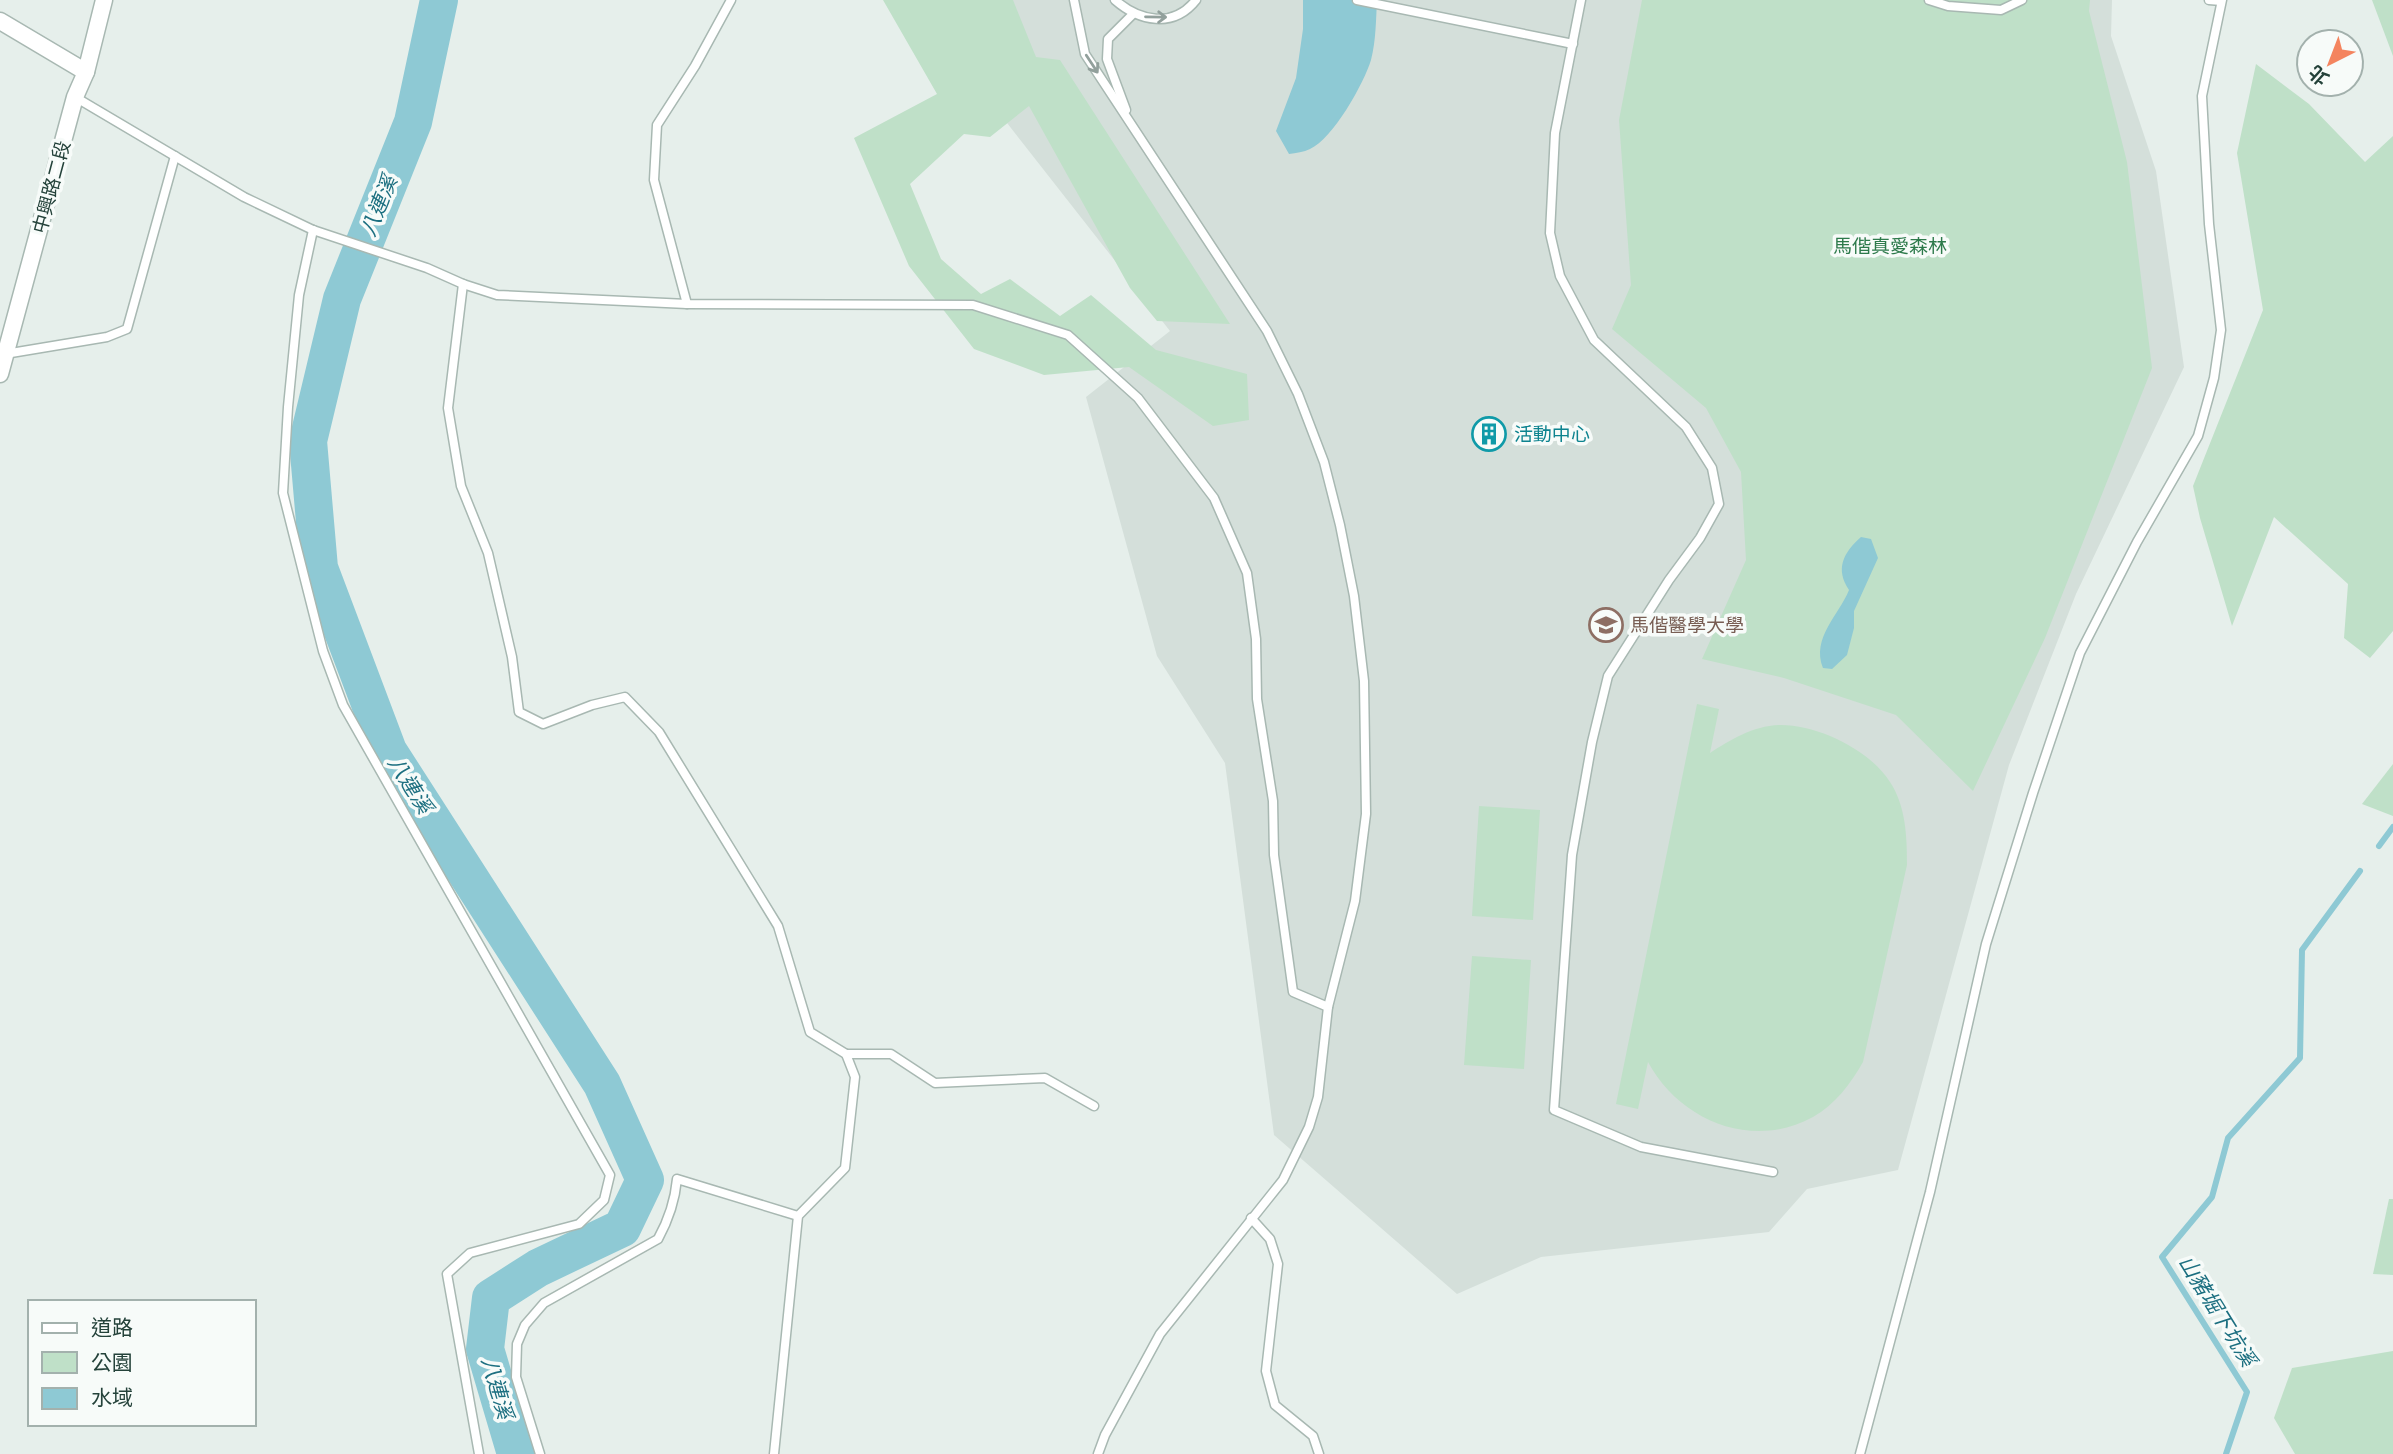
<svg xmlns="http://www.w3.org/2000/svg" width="2393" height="1454" font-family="'Public Sans','Noto Sans TC',sans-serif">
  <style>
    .built { fill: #d4dfda }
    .green { fill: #bfe0c8 }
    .water { fill: #8ec9d4 }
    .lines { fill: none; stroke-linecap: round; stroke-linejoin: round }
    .stream { stroke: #8ec9d4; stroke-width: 6 }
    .river { stroke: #8ec9d4; stroke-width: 38 }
    .service-casing { stroke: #a8b8b2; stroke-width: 11 }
    .minor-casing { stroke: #a8b8b2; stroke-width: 19 }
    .service { stroke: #fff; stroke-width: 8 }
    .minor { stroke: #fff; stroke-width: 16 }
    .oneway { stroke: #92a09c }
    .labels { text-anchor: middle; stroke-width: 7; stroke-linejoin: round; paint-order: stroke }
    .street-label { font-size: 19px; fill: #24423a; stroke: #f7fbf9 }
    .park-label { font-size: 19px; fill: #2d7a4b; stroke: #f7fbf9 }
    .culture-label { font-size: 19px; fill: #0d838f; stroke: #f7fbf9; text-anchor: start }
    .education-label { font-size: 19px; fill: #785e54; stroke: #f7fbf9; text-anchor: start }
    .water-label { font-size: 21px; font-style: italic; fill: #1c6f80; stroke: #f7fbf9 }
  </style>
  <rect width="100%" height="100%" fill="#e6efeb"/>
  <!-- built -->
  <path class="built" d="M927,0h1185l-1,36 45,135 28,196 -108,227 -67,171 -111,405 -91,19 -38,43 -228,25 -84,37 -183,-159 -49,-372 -68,-107 -71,-259 84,-66 -188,-240z"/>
  <!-- green -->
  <g class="green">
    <path d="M883,0h130l23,57 24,3 170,264 -73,-3 -27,-33 -101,-182 -39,31 -26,-3 -54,50 31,75 40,35 29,-15 50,37 31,-21 65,55 91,24 2,46 -36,6 -84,-59 -85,8 -70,-26 -65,-83 -55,-128 83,-44z"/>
    <path d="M1642,0h448l-1,11 38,151 25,206 -107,270 -72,153 -77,-76 -112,-37 -82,-19 44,-99 -5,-88 -35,-64 -94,-79 19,-44 -12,-165z"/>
    <path d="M2372,0h21v56z"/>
    <path d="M2256,64l53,40 56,58 28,-26v495l-23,27 -26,-20 4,-54 -74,-67 -42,109 -32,-108 -7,-32 70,-176 -26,-157z"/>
    <path d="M1697,704l22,5 -9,44c20,-13 43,-27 69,-28 38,-1 91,25 111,57 16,24 17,55 17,83l-44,197c-12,21 -28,43 -50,55 -61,34 -134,3 -165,-55l-10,47 -22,-5z"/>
    <path d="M2393,764v52l-31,-12z"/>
    <path d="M1479,806l61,4 -7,110 -61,-4z"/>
    <path d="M1472,956l59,4 -7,109 -60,-4z"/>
    <path d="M2389,1199h4v76l-20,-1z"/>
    <path d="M2393,1351v103h-98l-21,-36 18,-50z"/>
  </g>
  <!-- water -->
  <g class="water">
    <path d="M1303,0h74c-1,19 -1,41 -6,60 -7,23 -38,79 -61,89 -6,3 -14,4 -21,5l-13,-23 20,-53 7,-49z"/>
    <path d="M1861,537l10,2 7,19 -24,53v17l-7,27 -15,14 -9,-1c-12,-30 16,-53 26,-78 -14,-21 -6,-37 12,-53z"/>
  </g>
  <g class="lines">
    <!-- stream -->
    <g class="stream">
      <path d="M2379,846l14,-19"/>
      <path d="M2226,1454l21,-62 -85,-135 50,-60 16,-59 72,-80 2,-108 58,-79"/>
    </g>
    <!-- river -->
    <path class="river" d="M439,0l-26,122 -71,177 -34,142 11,127 69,183 214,333 43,96 -23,48 -84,40 -47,30 -6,51 31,105"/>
    <!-- service casing -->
    <g class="service-casing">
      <g id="service">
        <path d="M1074,0l11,54 182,277 31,63 26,68 16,63 14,71 10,85 2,133 -11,87 -27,106 -10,90 -9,30 -26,53 -123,154 -55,101 -7,19"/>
        <path d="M1115,0c24,21 58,29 81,0"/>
        <path d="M1357,0l216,44"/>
        <path d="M1581,0l-26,133 -5,100 10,43 34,64 92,87 26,41 7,36 -19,34 -31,42 -61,96 -16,66 -20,113 -18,255 87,37 132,25"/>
        <path d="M1929,0l19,6 53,4 21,-10"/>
        <path d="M2209,0l12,1"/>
        <path d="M75,97l169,100 69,33 114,38 36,16 34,11 190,9 286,1 95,30 70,63 76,100 33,75 9,66 1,60 16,102 1,54 19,137 35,15"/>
        <path d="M1126,110l-19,-51 1,-20 25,-25"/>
        <path d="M313,230l-14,65 -11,112 -5,86 40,158 20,54 267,470 -6,25 -25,24 -109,29 -23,21 32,180"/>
        <path d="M463,284l-15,124 13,78 27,67 24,104 7,55 24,12 49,-19 33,-8 34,35 119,194 32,106 36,22 9,23 -10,91 -47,48 -24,238"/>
        <path d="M687,304l-33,-124 3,-55 38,-59 36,-66"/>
        <path d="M5,354l102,-17 20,-8 48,-173"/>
        <path d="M846,1054h45l44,29 110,-5 49,28"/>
        <path d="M1251,1218l19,21 8,25 -12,107 9,34 38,31 6,18"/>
        <path d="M540,1454l-24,-77 1,-33 8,-19 19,-22 114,-64c11,-20 17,-38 19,-60l121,37"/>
        <path d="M1860,1454l70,-262 56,-248 47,-151 47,-140 57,-111 61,-106 16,-58 7,-48 -12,-106 -7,-128 20,-96"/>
      </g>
    </g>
    <!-- minor casing -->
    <g class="minor-casing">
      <g id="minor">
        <path d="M0,21l86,51"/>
        <path d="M0,374l75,-277 11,-25 18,-72"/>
      </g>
    </g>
    <!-- service -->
    <use href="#service" class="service"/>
    <!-- minor -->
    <use href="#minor" class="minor"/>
  </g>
  <!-- one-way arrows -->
  <defs><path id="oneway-shaft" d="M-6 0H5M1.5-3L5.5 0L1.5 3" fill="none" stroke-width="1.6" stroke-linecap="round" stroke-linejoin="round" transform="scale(1.75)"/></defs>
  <g class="oneway">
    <use href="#oneway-shaft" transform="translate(1156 17) rotate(1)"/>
    <use href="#oneway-shaft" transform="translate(1092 64) rotate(57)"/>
  </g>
  <!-- icons -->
  <defs>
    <g id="building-ring" transform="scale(1.75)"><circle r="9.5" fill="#f7fbf9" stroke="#0f9aa8" stroke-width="1.5"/><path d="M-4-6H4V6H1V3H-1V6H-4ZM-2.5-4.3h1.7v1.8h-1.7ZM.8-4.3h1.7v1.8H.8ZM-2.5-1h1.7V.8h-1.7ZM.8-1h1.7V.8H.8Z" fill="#0f9aa8"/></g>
    <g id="university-ring" transform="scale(1.75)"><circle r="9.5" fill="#f7fbf9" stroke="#8d6e63" stroke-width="1.5"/><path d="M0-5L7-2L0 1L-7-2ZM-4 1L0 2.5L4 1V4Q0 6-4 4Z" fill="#8d6e63"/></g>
  </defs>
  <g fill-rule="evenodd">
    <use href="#building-ring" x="1489" y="434"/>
    <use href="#university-ring" x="1606" y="625"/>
  </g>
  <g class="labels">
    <!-- street labels -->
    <g class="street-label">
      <text transform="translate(51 187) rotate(-75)" y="7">中興路二段</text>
    </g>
    <!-- park labels -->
    <g class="park-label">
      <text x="1890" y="253">馬偕真愛森林</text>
    </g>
    <!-- culture labels -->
    <g class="culture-label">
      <text x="1514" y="441">活動中心</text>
    </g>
    <!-- education labels -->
    <g class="education-label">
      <text x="1630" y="632">馬偕醫學大學</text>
    </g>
    <!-- water labels -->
    <g class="water-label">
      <text transform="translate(379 206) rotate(-68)" y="7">八連溪</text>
      <text transform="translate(410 785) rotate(58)" y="7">八連溪</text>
      <text transform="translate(2217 1311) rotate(58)" y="7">山豬堀下坑溪</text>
      <text transform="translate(497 1388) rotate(74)" y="7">八連溪</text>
    </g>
  </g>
  <!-- legend -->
  <rect x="28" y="1300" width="228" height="126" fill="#f7fbf9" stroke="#a3b1ad" stroke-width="2"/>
  <rect x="42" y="1323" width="35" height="10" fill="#ffffff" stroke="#a3b1ad" stroke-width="2"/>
  <text x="91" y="1335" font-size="21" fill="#24423a">道路</text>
  <rect x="42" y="1352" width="35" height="21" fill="#bfe0c8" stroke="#a3b1ad" stroke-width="2"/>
  <text x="91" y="1370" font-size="21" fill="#24423a">公園</text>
  <rect x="42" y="1388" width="35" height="21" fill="#8ec9d4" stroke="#a3b1ad" stroke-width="2"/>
  <text x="91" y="1405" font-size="21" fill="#24423a">水域</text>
  <!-- north arrow -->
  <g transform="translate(2330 63) rotate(222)"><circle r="33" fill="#f7fbf9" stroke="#a3b1ad" stroke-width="2"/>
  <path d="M0-5L12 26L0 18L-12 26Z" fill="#f4845f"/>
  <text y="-10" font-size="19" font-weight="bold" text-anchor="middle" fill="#24423a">北</text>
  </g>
</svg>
